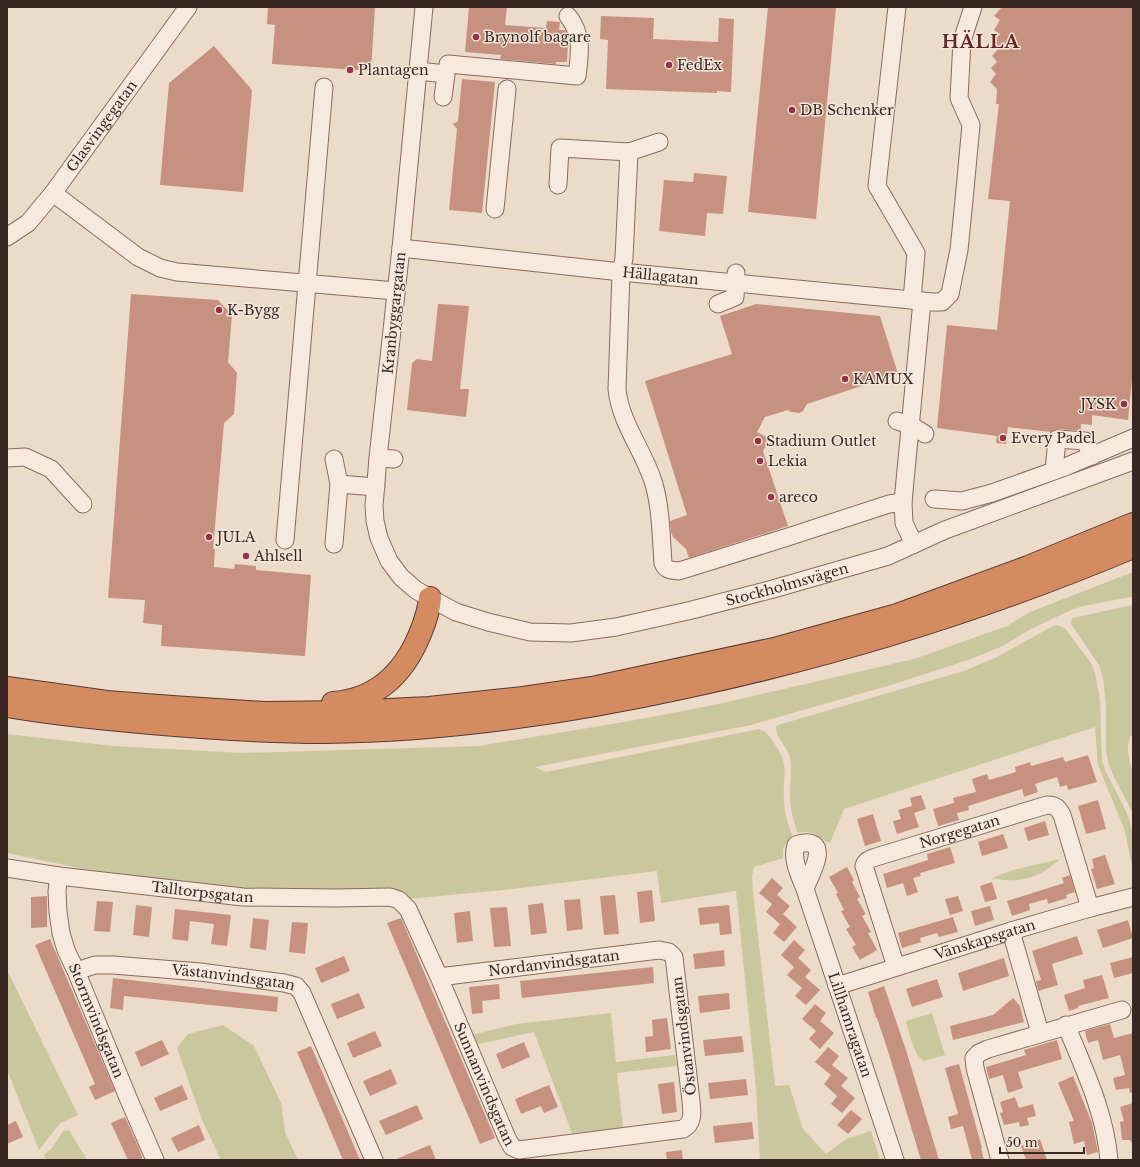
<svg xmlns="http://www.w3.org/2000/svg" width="1140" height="1167" font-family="'Libre Baskerville',serif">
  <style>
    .green { fill: #cac69e }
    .building { fill: #c79182 }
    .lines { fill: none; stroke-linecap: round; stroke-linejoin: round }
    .minor-casing { stroke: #876c5f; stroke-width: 19 }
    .highway-casing { stroke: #563c33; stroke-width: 24 }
    .minor { stroke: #f7eadc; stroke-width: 17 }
    .highway { stroke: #d48b61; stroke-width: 22 }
    .poi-dot { fill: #923347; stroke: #f4e6d8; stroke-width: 1.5 }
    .labels { text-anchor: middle; stroke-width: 3; stroke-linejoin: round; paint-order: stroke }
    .poi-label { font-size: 14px; fill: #392821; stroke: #f4e6d8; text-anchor: start }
    .street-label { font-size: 14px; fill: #392821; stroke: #f4e6d8 }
    .district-label { font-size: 18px; font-weight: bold; letter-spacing: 1px; fill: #632424; stroke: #f4e6d8 }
  </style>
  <rect width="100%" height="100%" fill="#ecdbc9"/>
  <!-- green -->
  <g class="green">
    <path d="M1133,572v24l-2,1 -48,9 -12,4 -40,19 -28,17 -35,14 -77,25 -140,40 -216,42 11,5 213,-43c8,3 10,7 15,14 17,24 8,31 10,56 0,13 4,24 8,36l-9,13v10l-29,9 -2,9 1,16 22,194 14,-1 14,44 23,25 20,-15 25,-8 9,29h-120l-4,-72 -20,-197 -75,12 -4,-32 -154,19 -95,9 -2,-5 -7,-3 -161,-1 -111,-12 -120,-25v-119l106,12 129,7 237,-7 151,-25 84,-16 200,-46 93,-33 23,-14z"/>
    <path d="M1133,605v128c-11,13 -1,31 0,44 1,12 0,24 0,36l-19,-36 -6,-14 -2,-13v-44l-3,-28 -4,-13 -28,-41 1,-6z"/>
    <path d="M1057,625l7,3 3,3 24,32 4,10 5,27 2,61 4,11 20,39 4,11 3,13v37l-8,-41 -27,-66 -3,-38 -251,82 -14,34c-13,-5 -15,-14 -32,-10 -5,-12 -8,-25 -8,-39 0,-13 2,-25 0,-37 -3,-11 -15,-19 -14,-31l5,-2 183,-53 33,-14 56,-31z"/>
    <path d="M1060,859c-20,19 -41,25 -68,19l21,-8z"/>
    <path d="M7,970l71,145 -18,8 -21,27 -32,-80z"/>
    <path d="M611,1013l5,49 59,-7 2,11 -60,7 6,55 -51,5 -38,-101 -56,12 -6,-9 44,-11z"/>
    <path d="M932,1013l13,42 -21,6c-10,-5 -15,-29 -18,-40z"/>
    <path d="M223,1025l31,21 27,57 4,29 13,28h-77l-19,-40 -25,-72 11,-14z"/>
    <path d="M69,1130l18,30h-41l-2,-5 8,-7 11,-17z"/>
  </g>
  <!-- building -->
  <g class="building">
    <path d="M268,7h107l-4,64 -99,-7 3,-39 -8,-1z"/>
    <path d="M469,7h38l-2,18 41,3 1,-7 13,1 -1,8h6l3,9 -1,23h-11v2l-56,-5 1,-4 -36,-3z"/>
    <path d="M768,7h68l-20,212 -68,-7z"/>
    <path d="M1002,7h131v363l-5,50 -36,-5v10l-11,-1v7l-23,-2 -7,3 -43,-5 -2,17 -10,-1 1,-7 -60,-8 10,-103 50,5 13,-129 -22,-2 11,-95h-3l1,-15 -7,-7 6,-8 -5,-6 6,-6 -5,-6 7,-8 -6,-6 7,-8 -6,-4 6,-10 -6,-4z"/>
    <path d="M601,16l53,2 -1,21 65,3 1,-24 15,1 -3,73 -14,-1v2l-111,-4 2,-49 -8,-1z"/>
    <path d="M214,46l38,44 -9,102 -83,-7 9,-102z"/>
    <path d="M462,79l33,3 -13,131 -33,-3 8,-81 -4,-5 5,-3z"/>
    <path d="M694,173l33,3 -4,38 -16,-1 -2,23 -46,-5 5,-51 29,2z"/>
    <path d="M131,294l87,6 14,15 -4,47 9,11 -3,41 -10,9 -11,126h2l-1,18 20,2 1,-5 21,2v4l55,5 -6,81 -144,-10 1,-21 -19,-2 2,-23 -37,-2z"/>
    <path d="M438,304l31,2 -9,83h9l-3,28 -59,-7 5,-47 5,-4 15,2z"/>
    <path d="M756,304l124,12 18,58 -91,30 -4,7 -4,2 -8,-1 -3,-2 -23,7 -8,15 13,7 -7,12 25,75 -99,32 -3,-9 -13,-12 -2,-5 -1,-11 17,-6 -42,-134 87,-27 -12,-38z"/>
    <path d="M1088,755l9,27 -29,8 -1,-5 -7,2 -3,-10 -22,7 3,8 -14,5 -2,-8 -54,17 1,4 -12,3 2,7 -21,6 -5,-17 21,-6 -1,-5 23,-6 -4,-13 15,-5 2,6 27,-8 -1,-5 15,-5 1,4 32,-9 2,5z"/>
    <path d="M921,795l5,14 -12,4 5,14 -22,7 -4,-13 8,-2 -3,-9 14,-4 -2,-8z"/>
    <path d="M1098,800l8,29 -20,5 -8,-28z"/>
    <path d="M873,814l8,27 -16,5 -8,-27z"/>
    <path d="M1045,821l4,14 -21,6 -4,-13z"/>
    <path d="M1003,834l5,14 -26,8 -4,-14z"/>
    <path d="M950,847l5,16 -35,10 1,3 -8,2 5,14 -11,4 -4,-13 -16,5 -4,-14 45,-14 -1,-6z"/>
    <path d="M1105,855l10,29 -18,5 -6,-20 3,-1 -2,-9z"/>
    <path d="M847,867l7,13 -2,2 8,15 -3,2 9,15 -4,2 9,16 -3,1 9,17 -17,10 -8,-13 4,-2 -10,-16 4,-2 -9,-16 3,-1 -8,-16 2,-1 -9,-16z"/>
    <path d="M1070,875l5,17 -9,3 1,3 -19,6 -1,-5 -18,5 1,6 -18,6 -5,-15 57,-18 -2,-5z"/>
    <path d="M772,878l11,10 -6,7 13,11 -7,8 14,13 -13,15 -11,-9 7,-9 -14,-12 6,-8 -13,-11z"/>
    <path d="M992,882l5,17 -12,3 -5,-16z"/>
    <path d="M652,890l3,31 -15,2 -3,-31z"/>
    <path d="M615,895l4,39 -15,1 -4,-39z"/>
    <path d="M47,896v31l-16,1v-31z"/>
    <path d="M958,896l5,15 -13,4 -5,-16z"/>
    <path d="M580,899l3,30 -16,2 -3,-31z"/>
    <path d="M97,901l16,1 -3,30 -16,-1z"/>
    <path d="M543,903l4,30 -16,2 -3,-30z"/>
    <path d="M136,905l16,2 -3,30 -16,-2z"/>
    <path d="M729,905l3,29 -12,1 -1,-12 -19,2 -2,-17z"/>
    <path d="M990,906l4,14 -19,6 -4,-15z"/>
    <path d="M507,907l4,39 -17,1 -4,-39z"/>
    <path d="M175,909l56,6 -4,31 -16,-2 3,-20 -24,-3 -2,20 -16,-2z"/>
    <path d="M470,911l3,30 -16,2 -3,-30z"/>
    <path d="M953,917l5,15 -19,5 -2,-4 -17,5 1,4 -19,6 -4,-15z"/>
    <path d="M253,918l16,2 -3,30 -16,-2z"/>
    <path d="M401,918l94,220 -15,6 -93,-221z"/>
    <path d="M1128,920l5,18 -30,10 -6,-18z"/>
    <path d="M292,922l16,1 -3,31 -16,-2z"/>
    <path d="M1077,936l6,18 -31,10 6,21 -20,6 -2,-10 5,-1 -9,-29z"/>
    <path d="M50,939l65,152 -20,9 -6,-13 6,-3 -60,-139z"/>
    <path d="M794,940l11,10 -7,8 13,12 -6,7 15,13 -14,15 -11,-9 7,-8 -15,-13 7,-8 -13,-12z"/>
    <path d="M724,950l1,16 -30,3 -2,-15z"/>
    <path d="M344,956l6,15 -29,12 -6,-15z"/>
    <path d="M1133,957v16l-19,5 -4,-15z"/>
    <path d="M1004,958l5,18 -46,15 -5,-18z"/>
    <path d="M653,967l1,16 -132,15 -2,-17z"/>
    <path d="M1102,975l7,23 -31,8v2l-9,3 -5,-16 21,-7 -2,-8z"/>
    <path d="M113,978l165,19 -1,15 -153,-16 -1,14 -13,-2z"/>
    <path d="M937,979l6,18 -31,10 -6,-18z"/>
    <path d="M499,984l1,15 -18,2 1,12 -11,1 -3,-27z"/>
    <path d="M884,986l22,64 33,110h-18l-33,-109 -11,-33h-1l-8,-26z"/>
    <path d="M359,993l6,15 -28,11 -6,-15z"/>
    <path d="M729,993l1,16 -30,4 -2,-17z"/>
    <path d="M1013,998l7,8 4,16 -71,18 -3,-14 43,-11z"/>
    <path d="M815,1004l11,9 -6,8 14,12 -14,16 -11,-10 7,-8 -14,-12z"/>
    <path d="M667,1018l4,31 -25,3 -1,-15 8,-1 -1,-16z"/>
    <path d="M1110,1024l4,14 19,-5v59l-3,1 -1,-5 -13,2 -3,-12 12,-3 -5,-20 -17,5 -5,-20 -10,3 -3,-12z"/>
    <path d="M375,1031l7,15 -29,12 -6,-15z"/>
    <path d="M742,1036l2,16 -39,4 -2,-16z"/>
    <path d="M162,1040l7,14 -28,13 -6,-15z"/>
    <path d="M1057,1040l5,19 -44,13 5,16 -15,5 -5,-18 -14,4 -3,-12 40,-12 -2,-5z"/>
    <path d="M524,1042l6,15 -28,12 -6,-15z"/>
    <path d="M311,1046l19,44 30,70h-17l-34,-80 -12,-28z"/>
    <path d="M828,1047l11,9 -7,9 16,13 -7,8 14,12 -13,15 -11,-9 6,-8 -13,-12 7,-9 -16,-13z"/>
    <path d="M959,1064l23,84h-1l3,12h-12l-9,-34 -12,3 -3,-12 10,-3 -13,-46z"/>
    <path d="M391,1069l6,15 -27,12 -7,-15z"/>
    <path d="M1073,1076l19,47 6,29 -11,3 -3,-14 -10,3 -5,-22 5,-1 -16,-38z"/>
    <path d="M746,1079l2,16 -38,4 -2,-16z"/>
    <path d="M674,1082l3,30 -15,2 -4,-30z"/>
    <path d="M182,1085l6,14 -28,12 -6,-13z"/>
    <path d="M549,1085l9,22 -14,6 -3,-7 -20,8 -6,-15z"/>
    <path d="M1015,1097l4,11 14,-4 3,12 -9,2 2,7 -9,2 -1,-5 -15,3 -4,-12 3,-1 -3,-10z"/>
    <path d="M1133,1103v39h-2l-1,-2h-8l-2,-18 4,-1 -4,-14z"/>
    <path d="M417,1105l6,14 -37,16 -7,-14z"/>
    <path d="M851,1110l11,9 -14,15 -11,-9z"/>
    <path d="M125,1117l13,29 5,14h-15l-17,-37z"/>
    <path d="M16,1121l7,16 -16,7v-19z"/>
    <path d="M752,1122l2,17 -39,4 -2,-17z"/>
    <path d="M199,1125l6,15 -27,12 -7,-14z"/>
    <path d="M1040,1139l7,21h-21l-5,-14z"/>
    <path d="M430,1145l6,15h-42z"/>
    <path d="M682,1150l1,10h-16l-1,-8z"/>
  </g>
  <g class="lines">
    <!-- minor casing -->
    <g class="minor-casing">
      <g id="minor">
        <path id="s1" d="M424,7l-23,241 -23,210 -4,48 1,15 4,17 10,23 12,16 15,13 14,8 26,14 32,10 42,10 41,1 45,-6 76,-17 81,-21 115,-33 57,-26 188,-69"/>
        <path d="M897,7l-20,179 39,67 -4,47"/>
        <path d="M448,64l129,12c3,-23 6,-41 -9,-60"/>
        <path d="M418,71l28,3 -3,23"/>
        <path d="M659,142l-30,10 -5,106 -3,14 -4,117c3,33 26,61 36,92 8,25 8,55 10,82 3,8 9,7 16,8l112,-35 98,-32 14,-2"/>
        <path d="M558,185l2,-37 69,4"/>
        <path d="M53,193l85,64 22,11 17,4 219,19"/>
        <path d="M495,209l12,-120"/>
        <path id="s2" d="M7,237l21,-14 25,-30 135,-186"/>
        <path id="s3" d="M401,248l220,24 311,30h10l8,-8 9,-44 5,-50 7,-75 -12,-27 3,-57 11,-34"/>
        <path d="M718,304l17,-7 1,-24"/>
        <path d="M897,421l13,4 15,9"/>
        <path d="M7,458l18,-1 26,12 32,35"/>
        <path d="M378,458l16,1"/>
        <path d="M1054,471l3,-32 28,2 7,15"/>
        <path d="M339,484l37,3"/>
        <path d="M934,499l28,2 30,-8 73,-26 68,-29"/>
        <path d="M285,540l39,-453"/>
        <path d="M334,544l5,-60 -5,-25"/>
        <path d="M914,544l-10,-21 -1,-21 19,-201"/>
        <path id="s4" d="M7,868l52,8 184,21 93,1 54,-1 9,3 9,9 31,68 68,161 5,9 7,3 164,-21c11,-6 9,-17 8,-28l-17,-144 -5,-5 -10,-2 -220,27"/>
        <path id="s5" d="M59,876l-2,15 1,21 3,21 5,17 10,21 53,129 26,60"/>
        <path id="s6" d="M805,889c3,-9 11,-23 12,-32 3,-16 -11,-16 -21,-12 -5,14 4,31 9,44l90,271"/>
        <path d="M1011,931l29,102"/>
        <path id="s7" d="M896,967l-32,-101c2,-6 6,-7 12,-9l171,-52c9,0 11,3 15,10l28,93"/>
        <path id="s8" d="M76,971l19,-6h18l87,7 84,11 12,3 6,7 72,167"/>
        <path id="s9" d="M837,986l174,-55 79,-23 43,-11"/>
        <path d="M1066,1025c18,44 39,87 43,135"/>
        <path d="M1000,1160l-25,-92 -1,-10 5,-5 9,-4 134,-39"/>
      </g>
    </g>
    <!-- highway casing -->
    <g class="highway-casing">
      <g id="highway">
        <path d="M7,688l100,14 65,5 93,6 82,-1 82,-4 94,-10 69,-10 182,-39 123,-34 131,-48 105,-43"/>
        <path d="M333,703c44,-3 71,-30 87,-69 5,-12 9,-23 10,-36"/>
        <path d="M7,706c47,8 96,13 144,17 57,5 115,9 173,9 122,-1 243,-19 362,-45 154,-33 302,-79 447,-140"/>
      </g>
    </g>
    <!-- minor -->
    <use href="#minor" class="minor"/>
    <!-- highway -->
    <use href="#highway" class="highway"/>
  </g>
  <!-- markers -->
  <g class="poi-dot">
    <circle cx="476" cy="37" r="4"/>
    <circle cx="669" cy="65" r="4"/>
    <circle cx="350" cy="70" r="4"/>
    <circle cx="792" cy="110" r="4"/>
    <circle cx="219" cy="310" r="4"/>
    <circle cx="845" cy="379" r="4"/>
    <circle cx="1124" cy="404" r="4"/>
    <circle cx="1003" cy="438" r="4"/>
    <circle cx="758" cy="441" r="4"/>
    <circle cx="760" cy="461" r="4"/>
    <circle cx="771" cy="497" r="4"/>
    <circle cx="209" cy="537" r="4"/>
    <circle cx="246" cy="556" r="4"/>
  </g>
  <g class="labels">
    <!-- poi labels -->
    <g class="poi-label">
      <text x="484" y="42">Brynolf bagare</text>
      <text x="677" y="70">FedEx</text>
      <text x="358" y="75">Plantagen</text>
      <text x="800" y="115">DB Schenker</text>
      <text x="227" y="315">K-Bygg</text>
      <text x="853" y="384">KAMUX</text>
      <text x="1116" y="409" text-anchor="end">JYSK</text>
      <text x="1011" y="443">Every Padel</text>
      <text x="766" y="446">Stadium Outlet</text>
      <text x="768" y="466">Lekia</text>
      <text x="779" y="502">areco</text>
      <text x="217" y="542">JULA</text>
      <text x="254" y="561">Ahlsell</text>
    </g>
    <!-- street labels -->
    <g class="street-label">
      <text dy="5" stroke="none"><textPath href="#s2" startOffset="147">Glasvingegatan</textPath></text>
      <text dy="5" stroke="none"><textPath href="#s3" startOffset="261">Hällagatan</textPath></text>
      <text transform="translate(394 313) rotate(-84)" y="5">Kranbyggargatan</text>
      <text dy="5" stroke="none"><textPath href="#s1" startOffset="984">Stockholmsvägen</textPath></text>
      <text dy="5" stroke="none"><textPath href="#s7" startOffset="209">Norgegatan</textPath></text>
      <text dy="5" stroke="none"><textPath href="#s4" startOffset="197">Talltorpsgatan</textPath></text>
      <text dy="5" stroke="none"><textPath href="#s9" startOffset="155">Vänskapsgatan</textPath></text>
      <text transform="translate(554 963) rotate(-7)" y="5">Nordanvindsgatan</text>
      <text dy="5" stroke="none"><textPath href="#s8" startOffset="159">Västanvindsgatan</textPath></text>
      <text dy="5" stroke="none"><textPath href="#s5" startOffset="152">Stormvindsgatan</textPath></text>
      <text dy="5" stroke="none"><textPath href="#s6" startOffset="255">Lillhamragatan</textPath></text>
      <text transform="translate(684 1036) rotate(-97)" y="5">Östanvindsgatan</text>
      <text dy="5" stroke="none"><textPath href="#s4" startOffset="598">Sunnanvindsgatan</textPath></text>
    </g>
    <!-- district labels -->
    <g class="district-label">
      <text x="981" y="48">HÄLLA</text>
    </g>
  </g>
  <!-- border -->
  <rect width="1140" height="1167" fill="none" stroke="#392821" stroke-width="16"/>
  <!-- scale -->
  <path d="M1000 1147v6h84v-6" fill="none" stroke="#392821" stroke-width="2"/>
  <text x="1006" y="1147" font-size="12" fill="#392821" stroke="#f4e6d8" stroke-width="3" paint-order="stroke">50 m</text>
</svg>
